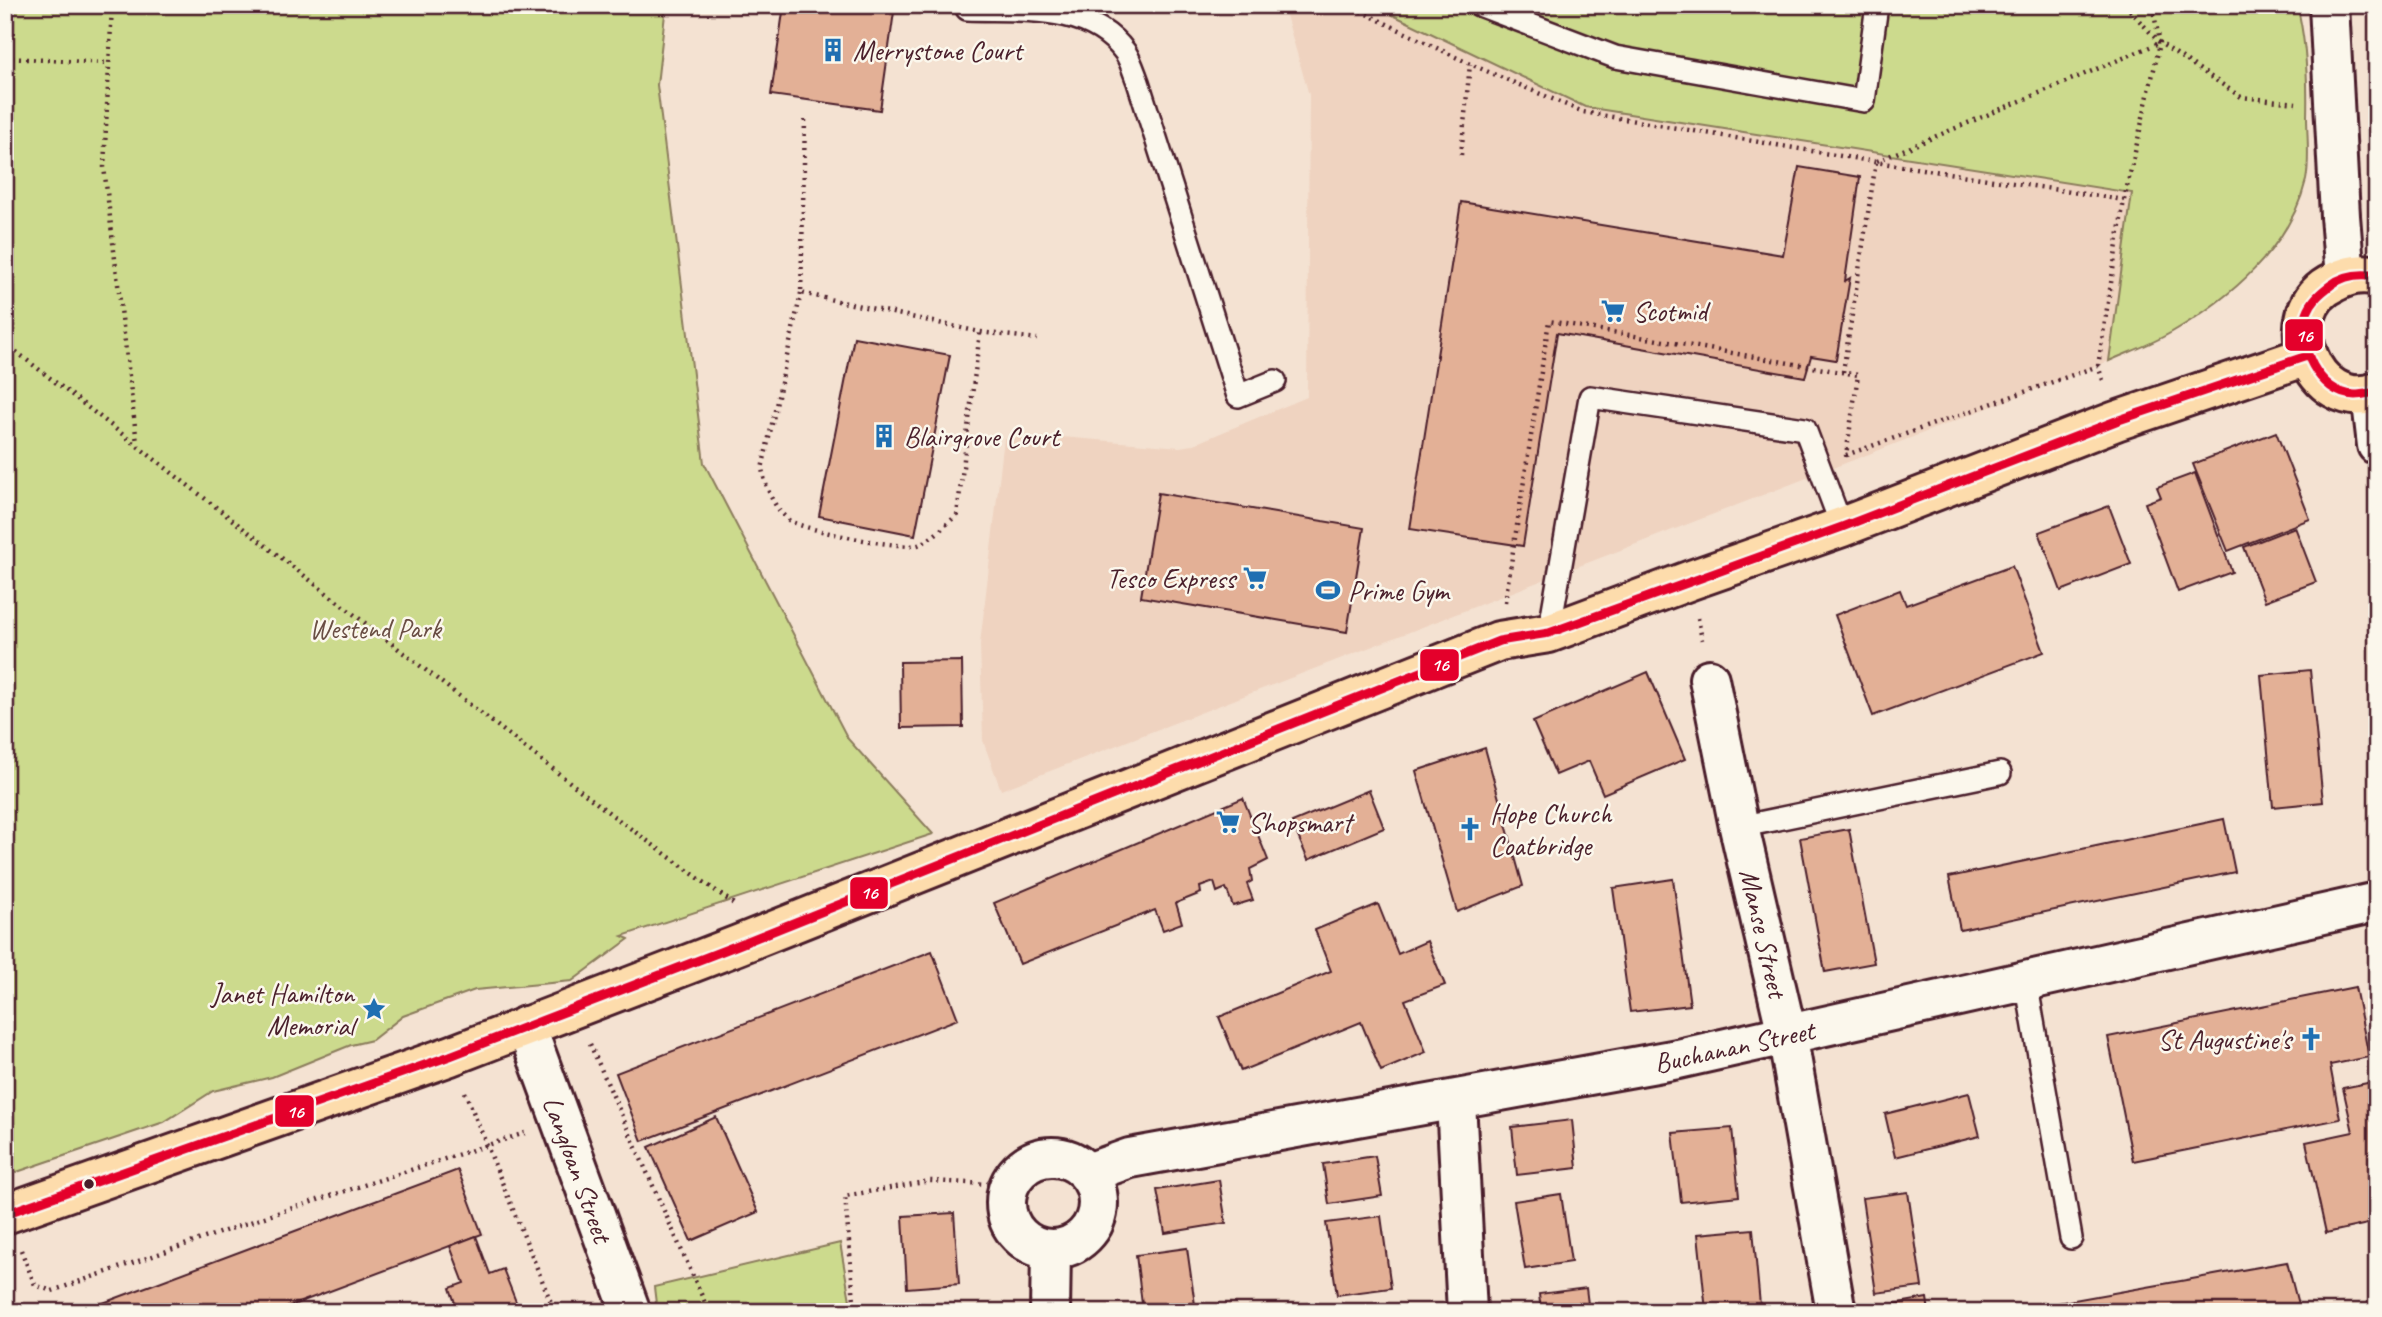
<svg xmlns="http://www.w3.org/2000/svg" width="2382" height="1317" font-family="Caveat,sans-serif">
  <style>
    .built { fill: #efd3c0 }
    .green { fill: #ccda8d; stroke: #8b7c5c; stroke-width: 2 }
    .building { fill: #e3b096; stroke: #4a1f2b; stroke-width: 2 }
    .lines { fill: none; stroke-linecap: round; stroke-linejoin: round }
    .service-casing { stroke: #4a1f2b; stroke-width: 26 }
    .minor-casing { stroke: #4a1f2b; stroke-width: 44 }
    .secondary-casing { stroke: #4a1f2b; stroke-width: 44 }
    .primary-casing { stroke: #4a1f2b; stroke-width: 44 }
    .path { stroke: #4a1f2b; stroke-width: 4.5; stroke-dasharray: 2 5; stroke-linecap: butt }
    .service { stroke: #fbf7ec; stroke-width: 21 }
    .minor { stroke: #fbf7ec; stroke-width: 38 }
    .secondary { stroke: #fbf7ec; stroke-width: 38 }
    .primary { stroke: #fddcac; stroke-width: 38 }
    .minor-bridge-casing { stroke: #4a1f2b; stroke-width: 44; stroke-linecap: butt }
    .minor-bridge { stroke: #fbf7ec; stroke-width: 38 }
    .bus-1-casing { stroke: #fbf7ec; stroke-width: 14 }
    .bus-1 { stroke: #e4002b; stroke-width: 9 }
    .bus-dot { fill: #4a1f2b; stroke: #fbf7ec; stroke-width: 2.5 }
    .labels { text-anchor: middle; stroke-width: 5; stroke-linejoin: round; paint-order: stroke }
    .poi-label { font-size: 28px; fill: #4a1f2b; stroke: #fbf7ec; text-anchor: start }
    .park-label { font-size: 28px; fill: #6a4e44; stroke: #fbf7ec }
    .street-label { font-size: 28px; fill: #4a1f2b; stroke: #fbf7ec }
    .line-badge { stroke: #fbf7ec; stroke-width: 2.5 }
    .badge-label { font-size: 19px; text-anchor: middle; font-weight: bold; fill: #fff }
  </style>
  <rect width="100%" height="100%" fill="#f4e2d2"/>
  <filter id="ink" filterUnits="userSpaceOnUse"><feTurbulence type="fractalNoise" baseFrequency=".0143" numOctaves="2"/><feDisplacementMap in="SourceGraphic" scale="14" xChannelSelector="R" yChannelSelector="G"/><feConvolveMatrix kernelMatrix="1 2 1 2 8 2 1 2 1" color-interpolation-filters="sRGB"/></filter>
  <g filter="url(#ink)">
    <!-- built -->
    <path class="built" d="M1283,5h89l213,102 548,86 -24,168 -1108,429 -18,-49 -3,-97 24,-206 58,-1 118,10 12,-2 115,-48 2,-302z"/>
    <!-- green -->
    <g class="green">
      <path d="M5,5h661l-9,80 47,378 144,276 85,95 -311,102 7,3 -57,42 -97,9 -72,26 -31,24 -21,5 -79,32 -59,14 -49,31 -159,54z"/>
      <path d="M1372,5h925c9,36 11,74 10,111 0,21 3,45 -1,64 -16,68 -77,119 -134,152 -20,12 -43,20 -63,29l23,-168 -547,-86z"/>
      <path d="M840,1243l12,69h-195l-3,-25z"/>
    </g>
    <!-- building -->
    <g class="building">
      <path d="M784,5h111l-15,105 -109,-15z"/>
      <path d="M1799,167l61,10 -15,104 5,-3 -14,82 -25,-4 -6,21 -248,-44 -34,213 -113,-17 51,-327 322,53z"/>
      <path d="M854,337l96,18 -35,180 -96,-19z"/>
      <path d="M2276,432l34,87 -82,32 -35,-87z"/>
      <path d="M2195,473l37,99 -54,20 -33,-89 16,-6 -4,-10z"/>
      <path d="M1158,493l206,35 -17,104 -206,-35z"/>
      <path d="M2109,506l22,58 -70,27 -22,-59z"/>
      <path d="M2295,527l21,55 -51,19 -21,-54z"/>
      <path d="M2012,566l32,86 -171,64 -38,-101 65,-25 6,15z"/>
      <path d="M962,661l1,66 -62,1 -1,-66z"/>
      <path d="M2310,670l13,132 -50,5 -12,-132z"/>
      <path d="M1648,672l37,87 -82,35 -14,-33 -33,14 -23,-53z"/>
      <path d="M1485,748l38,138 -66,26 -41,-141z"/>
      <path d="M1369,790l15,38 -76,32 -16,-38z"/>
      <path d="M1243,798l25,62 -18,9 2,12 -5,3 6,16 -20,6 -7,-18 -9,4 -3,-10 -14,5 1,6 -25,10 6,20 -19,7 -8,-20 -135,54 -26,-61z"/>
      <path d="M2224,819l11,53 -275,58 -11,-53z"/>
      <path d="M1849,829l25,134 -49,9 -25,-134z"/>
      <path d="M1673,879l17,126 -60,7 -17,-124z"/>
      <path d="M1378,904l20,50 29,-13 18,44 -40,15 21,52 -45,19 -20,-49 -120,49 -22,-54 112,-46 -16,-41z"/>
      <path d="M932,951l26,68 -316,122 -26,-68z"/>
      <path d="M2355,987l14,70 -39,8 10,54 -207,42 -25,-124z"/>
      <path d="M2377,1081v141l-51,11 -20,-91 47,-10 -10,-44z"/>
      <path d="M1969,1093l11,43 -85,21 -10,-43z"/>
      <path d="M716,1117l42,95 -67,29 -42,-94z"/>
      <path d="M1572,1120l5,48 -60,7 -5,-48z"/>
      <path d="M1732,1128l7,68 -58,6 -8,-69z"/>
      <path d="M1375,1156l7,40 -53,8 -6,-40z"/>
      <path d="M458,1170l24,64 -208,78h-195z"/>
      <path d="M1219,1180l7,43 -61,10 -8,-43z"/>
      <path d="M1908,1192l14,95 -46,6 -14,-95z"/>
      <path d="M1561,1194l10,68 -46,7 -11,-68z"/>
      <path d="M954,1213l5,71 -52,4 -4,-72z"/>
      <path d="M1381,1216l10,72 -54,7 -11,-72z"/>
      <path d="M1753,1229l7,76 -54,6 -8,-77z"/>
      <path d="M476,1236l14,38 13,-5 17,43h-62l-8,-24 14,-5 -14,-37z"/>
      <path d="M1187,1248l9,64h-53l-7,-57z"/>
      <path d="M2287,1262l13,50h-253l-1,-7z"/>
      <path d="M1586,1288l3,24h-48l-2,-18z"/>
      <path d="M1927,1298l2,14h-58v-4z"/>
    </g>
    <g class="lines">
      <!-- service casing -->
      <g class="service-casing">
        <g id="service">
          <path d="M967,5v4c54,2 122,-6 158,43 6,9 9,20 13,30l100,314 37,-15"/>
          <path d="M1479,5l136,52 249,44 13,-96"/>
          <path d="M1549,633l41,-236 215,32 37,98"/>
          <path d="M1739,827l261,-54"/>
          <path d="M2026,981l45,257"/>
        </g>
      </g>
      <!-- minor casing -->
      <g class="minor-casing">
        <g id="minor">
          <path d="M2340,216l5,61"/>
          <path d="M1709,679l30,148 48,207 49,278"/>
          <path d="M526,1026l105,286"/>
          <path d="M1456,1101l11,211"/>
          <circle cx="1052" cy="1203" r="46"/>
          <path d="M1088,1173l42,-15 548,-99 699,-157"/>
          <path d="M1050,1312l1,-61"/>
        </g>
      </g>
      <!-- secondary casing -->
      <g class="secondary-casing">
        <path id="secondary" d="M2371,394l6,51"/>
      </g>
      <!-- primary casing -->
      <g class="primary-casing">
        <g id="primary">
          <path d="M2377,276c-15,-4 -29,-1 -42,6 -62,28 -23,133 42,110"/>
          <path d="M5,1214l445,-158 288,-111 761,-304 50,-8 142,-53 151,-53 274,-106 191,-65"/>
        </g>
      </g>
      <!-- path -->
      <g class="path">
        <path d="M112,5l-8,162 33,276"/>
        <path d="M1348,5l122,59 113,48 293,50 248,38"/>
        <path d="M2125,5l35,38 81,54 55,6"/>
        <path d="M5,58l103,5"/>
        <path d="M805,120l-4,173 179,39 57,7"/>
        <path d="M1461,155l9,-91"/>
        <path d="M1877,161l282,-118"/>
        <path d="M801,293l-39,176c4,19 12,40 28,52 15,9 113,29 128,24 15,-6 27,-20 39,-30l23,-183"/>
        <path d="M5,343l607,472 122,89"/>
        <path d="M2098,366l26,-166 36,-157 -8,-38"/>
        <path d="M1843,372l33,-210"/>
        <path d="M1505,602l44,-281 309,54 -12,80 252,-89 6,17"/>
        <path d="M1698,618l4,22"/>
        <path d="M590,1044l119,268"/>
        <path d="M465,1092l90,220"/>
        <path d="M21,1250l14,35 17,6 213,-74 260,-84"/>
        <path d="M855,1312l-10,-116 85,-15 78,4"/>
      </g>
      <!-- service -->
      <use href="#service" class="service"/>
      <!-- minor -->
      <use href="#minor" class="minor"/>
      <!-- secondary -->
      <use href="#secondary" class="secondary"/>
      <!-- primary -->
      <use href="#primary" class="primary"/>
      <!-- minor-bridge casing -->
      <g class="minor-bridge-casing">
        <path id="minor-bridge" d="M2329,5l11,211"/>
      </g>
      <!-- minor-bridge -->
      <use href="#minor-bridge" class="minor-bridge"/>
      <!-- bus-1 casing -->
      <g class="bus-1-casing">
        <g id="bus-1">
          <path d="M2377,276c-17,-3 -33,-1 -46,9 -11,8 -19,15 -24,28 -12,32 12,81 48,82 7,0 15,-2 22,-3"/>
          <path d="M5,1214l445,-158 288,-111 761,-304 50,-8 293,-106 274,-106 191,-65"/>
        </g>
      </g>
      <!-- bus-1 -->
      <use href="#bus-1" class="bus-1"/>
    </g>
  </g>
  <!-- icons -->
  <defs>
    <g id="building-bare" transform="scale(1.89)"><path d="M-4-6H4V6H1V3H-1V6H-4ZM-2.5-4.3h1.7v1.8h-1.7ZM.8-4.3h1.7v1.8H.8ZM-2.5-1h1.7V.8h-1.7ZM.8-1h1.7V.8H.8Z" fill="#1f6fb2" stroke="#fbf7ec" stroke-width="2.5" paint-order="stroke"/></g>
    <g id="supermarket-bare" transform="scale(1.89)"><path d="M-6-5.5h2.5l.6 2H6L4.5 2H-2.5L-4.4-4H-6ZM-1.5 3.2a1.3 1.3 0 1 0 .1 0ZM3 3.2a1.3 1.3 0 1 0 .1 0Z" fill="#1f6fb2" stroke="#fbf7ec" stroke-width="2.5" paint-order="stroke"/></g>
    <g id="stadium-bare" transform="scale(1.89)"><path d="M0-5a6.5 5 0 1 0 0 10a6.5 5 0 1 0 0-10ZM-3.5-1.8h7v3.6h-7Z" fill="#1f6fb2" stroke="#fbf7ec" stroke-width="2.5" paint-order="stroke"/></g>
    <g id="church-bare" transform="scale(1.89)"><path d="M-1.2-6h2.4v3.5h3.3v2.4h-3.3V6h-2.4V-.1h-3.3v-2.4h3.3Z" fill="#1f6fb2" stroke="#fbf7ec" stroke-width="2.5" paint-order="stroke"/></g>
    <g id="sight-bare" transform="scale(1.89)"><path d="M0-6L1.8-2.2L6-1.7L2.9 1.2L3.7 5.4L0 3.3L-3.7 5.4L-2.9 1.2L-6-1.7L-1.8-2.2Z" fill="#1f6fb2" stroke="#fbf7ec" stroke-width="2.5" paint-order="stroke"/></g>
  </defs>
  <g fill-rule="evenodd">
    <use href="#building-bare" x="833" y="50"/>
    <use href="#supermarket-bare" x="1613" y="311"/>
    <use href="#building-bare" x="884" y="436"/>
    <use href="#supermarket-bare" x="1255" y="578"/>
    <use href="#stadium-bare" x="1328" y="590"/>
    <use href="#supermarket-bare" x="1228" y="822"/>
    <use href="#church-bare" x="1470" y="829"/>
    <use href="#sight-bare" x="374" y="1009"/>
    <use href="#church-bare" x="2311" y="1039"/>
  </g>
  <!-- markers -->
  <circle class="bus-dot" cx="89" cy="1184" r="6"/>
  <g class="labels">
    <!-- poi labels -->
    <g class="poi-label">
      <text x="853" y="60">Merrystone Court</text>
      <text x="1633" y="321">Scotmid</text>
      <text x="904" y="446">Blairgrove Court</text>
      <text x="1235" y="588" text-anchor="end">Tesco Express</text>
      <text x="1348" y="600">Prime Gym</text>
      <text x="1490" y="823">Hope Church<tspan x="1490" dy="32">Coatbridge</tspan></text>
      <text x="1248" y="832">Shopsmart</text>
      <text x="354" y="1003" text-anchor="end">Janet Hamilton<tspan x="354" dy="32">Memorial</tspan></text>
      <text x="2291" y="1049" text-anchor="end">St Augustine's</text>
    </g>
    <!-- park labels -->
    <g class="park-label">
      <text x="375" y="638">Westend Park</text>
    </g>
    <!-- street labels -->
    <g class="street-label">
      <text transform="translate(1764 933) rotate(77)" y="10">Manse Street</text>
      <text transform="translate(1734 1046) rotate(-12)" y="10">Buchanan Street</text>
      <text transform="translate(578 1169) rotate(70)" y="10">Langloan Street</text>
    </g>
  </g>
  <g class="line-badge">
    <rect x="2284" y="318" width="40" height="34" rx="7" fill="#e4002b"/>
    <rect x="1419" y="648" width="41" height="34" rx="7" fill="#e4002b"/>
    <rect x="849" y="876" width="40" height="34" rx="7" fill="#e4002b"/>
    <rect x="274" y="1094" width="41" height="34" rx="7" fill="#e4002b"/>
  </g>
  <g class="badge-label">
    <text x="2304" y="342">16</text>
    <text x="1440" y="671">16</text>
    <text x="869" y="899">16</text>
    <text x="295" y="1118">16</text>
  </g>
  <!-- margin -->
  <rect width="2382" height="1317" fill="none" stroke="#fbf7ec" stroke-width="28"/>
  <rect x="14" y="14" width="2354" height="1289" fill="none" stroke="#4a1f2b" stroke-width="2.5" filter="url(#ink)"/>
</svg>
